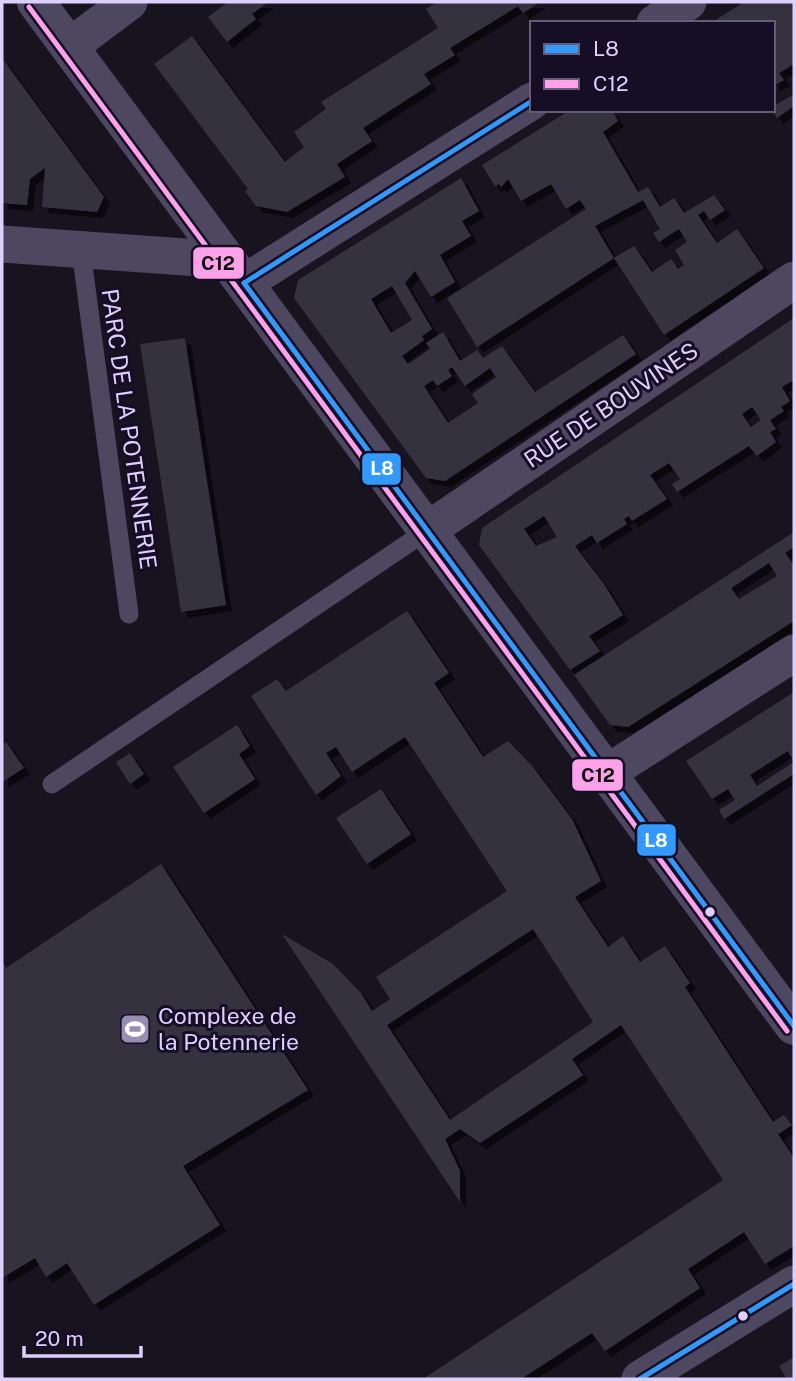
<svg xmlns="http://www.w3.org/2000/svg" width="796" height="1381" font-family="'Public Sans',sans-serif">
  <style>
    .building { fill: #363141; fill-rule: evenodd; filter: url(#shadow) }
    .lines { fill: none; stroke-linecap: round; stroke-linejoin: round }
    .service { stroke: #4d4760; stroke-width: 19 }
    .minor { stroke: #4d4760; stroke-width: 37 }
    .tertiary { stroke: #4d4760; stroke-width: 38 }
    .bus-1-casing { stroke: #150e24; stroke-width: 10 }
    .bus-2-casing { stroke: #150e24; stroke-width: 10 }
    .bus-1 { stroke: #39f; stroke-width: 5 }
    .bus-2 { stroke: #ffa2ea; stroke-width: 5 }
    .bus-dot { fill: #ddd0ff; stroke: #150e24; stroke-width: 2.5 }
    .labels { text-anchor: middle; stroke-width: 6; stroke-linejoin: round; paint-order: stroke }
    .street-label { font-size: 23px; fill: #ddd0ff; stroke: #150e24 }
    .poi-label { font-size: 23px; fill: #ddd0ff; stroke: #150e24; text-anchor: start }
    .line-badge { stroke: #150e24; stroke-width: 2.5 }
    .badge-label { font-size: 19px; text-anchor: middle; font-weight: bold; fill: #fff }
    .pale-badge-label { font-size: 19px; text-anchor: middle; font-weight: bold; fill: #111 }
  </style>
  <defs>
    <filter id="shadow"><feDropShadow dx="6" dy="6" stdDeviation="0" flood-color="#0009"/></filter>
  </defs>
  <rect width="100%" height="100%" fill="#17131f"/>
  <!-- building -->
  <g class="building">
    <path d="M228,2h40l-16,12 4,5 -29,23 -19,-25z"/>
    <path d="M437,2h103l-17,11 -5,-7 -68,42 5,7 -31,19 7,10 -68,44 9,13 -35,23 8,13 -58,35 -31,-6 -11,-15 3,-2 -94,-125 38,-28 93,126 19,-15 -10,-15 32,-23 -5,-7 117,-74 -12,-19z"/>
    <path d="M744,2h50v62l-15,9 5,7 -11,6v-63h-54l-2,-4z"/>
    <path d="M2,58l102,139 -7,15 -55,-5 3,-39 -15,11 -3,26 -25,-2z"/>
    <path d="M793,95l1,11 -17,12 -5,-8 1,-4z"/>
    <path d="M570,110h42l6,11 -15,11 35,60 10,-5 12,20 14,-9 10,15 30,-18 11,15 -15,10 -6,-9 -6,4 19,28 20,-14 27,39 -100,67 -50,-77 -137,89 -30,-49 139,-89 -6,-9 -14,9 -15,-25 -30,17 -13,-22 -7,8 -2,-3 -4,2 -13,-21zM643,200l17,29 -7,4 6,9 20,-13 8,13 -12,8 9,15 -6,4 -7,-10 -19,13 -18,-26 -20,12 -19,-32z"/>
    <path d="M461,178l18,33 -17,10 9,15 -31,19 15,27 -24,15 -16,-26 -10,12 27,46 -10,7 2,4 -22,16 6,8 22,-15 -4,-6 17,-11 17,29 17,-11 6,8 19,-12 33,46 88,-57 13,19 -191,127 -19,-3 -132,-180 4,-18zM392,286l20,34 -21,13 -20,-34zM452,367l13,19 25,-18 6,9 -24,17 6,9 -30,20 -24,-37 9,-6 4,6 15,-10 -4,-6z"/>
    <path d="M794,318v66l-2,-3 -10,6 8,14 -9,6 3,4 -14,9 6,9 -6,3 6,10 -19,14 -8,-10 -72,46 -5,-8 8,-5 -11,-16 -19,12 17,24 -35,22 -3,-5 -5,3 3,5 -30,19 -5,-8 -17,11 29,38 19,31 -34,21 11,15 -30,19 -91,-125 3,-17zM752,407l9,13 -10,7 -9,-13zM544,516l13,21 -21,9 -12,-17z"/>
    <path d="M185,338l41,267 -45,7 -41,-268z"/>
    <path d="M794,532v15l-9,6 9,12v56l-166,106 -18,-2 -36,-50zM769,563l8,13 -38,23 -8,-11z"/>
    <path d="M407,611l42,62 -15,10 49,74 25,-16 25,26 39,52 29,62 -26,16 33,50 15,-11 17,26 25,-16 25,37 -5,4 88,135 11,-7 8,10 -14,9 16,24v88l-29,18 -21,-32 -56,37 12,19 -95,63 -13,-18 -71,46h-98l300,-199 -102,-155 -49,34 11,16 -103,68 -20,-14 -15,10 15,32v31l-178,-268 51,30 28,29 11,18 18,-12 -14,-22 131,-86 -102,-154 -53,35 -16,-25 -10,6 15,23 -25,19 -65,-99 26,-17 9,12zM533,929l60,93 -143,98 -63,-95z"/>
    <path d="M794,692v82l-70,45 -5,-9 16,-10 -7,-11 -16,10 -26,-38zM788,751l6,11 -37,24 -7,-11z"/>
    <path d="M237,725l13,21 -11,8 16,25 -51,34 -31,-46z"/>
    <path d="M6,742l18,26 -22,14v-37z"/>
    <path d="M130,753l14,21 -14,10 -14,-22z"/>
    <path d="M381,789l30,45 -44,30 -31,-46z"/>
    <path d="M161,864l147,226 -125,76 37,59 -126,80 -27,-42 -21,14 -11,-19 -33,20v-317l4,7z"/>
    <path d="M794,1357v22h-7l-8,-13z"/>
  </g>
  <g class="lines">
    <!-- service -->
    <g class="service">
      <path d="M81,250l48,364"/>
      <path d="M52,784l376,-254"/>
    </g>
    <!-- minor -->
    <g class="minor">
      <path d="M655,23l33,-21"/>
      <path d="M69,47l60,-45"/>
      <path d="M2,244l225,16"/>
      <path d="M244,283l288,-182"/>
      <path d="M428,530l366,-250"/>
      <path d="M607,773l187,-120"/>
      <path d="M640,1379l154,-95"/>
    </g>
    <!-- tertiary -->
    <path class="tertiary" d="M36,2l758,1024"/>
    <!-- bus-1 casing -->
    <g class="bus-1-casing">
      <g id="bus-1">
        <path d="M244,283l550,743"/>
        <path d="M244,283l288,-182"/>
        <path d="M640,1379l154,-95"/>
      </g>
    </g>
    <!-- bus-2 casing -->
    <g class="bus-2-casing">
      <path id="bus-2" d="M29,7l758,1024"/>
    </g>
    <!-- bus-1 -->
    <use href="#bus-1" class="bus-1"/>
    <!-- bus-2 -->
    <use href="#bus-2" class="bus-2"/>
  </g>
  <!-- icons -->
  <defs>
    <g id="stadium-square" transform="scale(1.575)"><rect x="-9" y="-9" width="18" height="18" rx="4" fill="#988eb1" stroke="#150e24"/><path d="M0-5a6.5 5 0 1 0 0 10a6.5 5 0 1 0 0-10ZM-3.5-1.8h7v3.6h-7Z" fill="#fff"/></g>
  </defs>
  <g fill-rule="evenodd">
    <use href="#stadium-square" x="135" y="1029"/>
  </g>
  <!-- markers -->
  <g class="bus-dot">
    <circle cx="710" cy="912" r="6"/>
    <circle cx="743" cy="1316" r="6"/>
  </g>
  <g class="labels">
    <!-- street labels -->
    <g class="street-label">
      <text transform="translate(611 405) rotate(-34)" y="8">RUE DE BOUVINES</text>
      <text transform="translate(129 429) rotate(82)" y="8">PARC DE LA POTENNERIE</text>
    </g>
    <!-- poi labels -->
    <g class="poi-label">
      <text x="158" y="1024">Complexe de<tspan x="158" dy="26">la Potennerie</tspan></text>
    </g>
  </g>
  <g class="line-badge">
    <rect x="192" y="246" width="53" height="34" rx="7" fill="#ffa2ea"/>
    <rect x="361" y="452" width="41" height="34" rx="7" fill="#39f"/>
    <rect x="571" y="758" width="53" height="34" rx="7" fill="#ffa2ea"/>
    <rect x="636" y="823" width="41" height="34" rx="7" fill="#39f"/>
  </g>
  <g class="badge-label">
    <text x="382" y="475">L8</text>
    <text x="656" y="847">L8</text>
  </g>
  <g class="pale-badge-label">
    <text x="218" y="270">C12</text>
    <text x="598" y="782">C12</text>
  </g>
  <!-- border -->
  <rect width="796" height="1381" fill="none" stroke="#ddd0ff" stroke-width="7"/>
  <!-- legend -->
  <rect x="530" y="21" width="245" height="91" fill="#150e24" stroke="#655c7c" stroke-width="2"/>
  <rect x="544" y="44" width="35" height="10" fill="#3399ff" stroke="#655c7c" stroke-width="2"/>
  <text x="593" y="56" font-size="21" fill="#ddd0ff">L8</text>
  <rect x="544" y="79" width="35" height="10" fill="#ffa2ea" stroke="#655c7c" stroke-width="2"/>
  <text x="593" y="91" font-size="21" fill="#ddd0ff">C12</text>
  <!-- scale -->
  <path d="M24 1346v10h117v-10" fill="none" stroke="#ddd0ff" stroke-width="3.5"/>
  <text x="35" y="1346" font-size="21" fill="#ddd0ff" stroke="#150e24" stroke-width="5" paint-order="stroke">20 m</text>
</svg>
